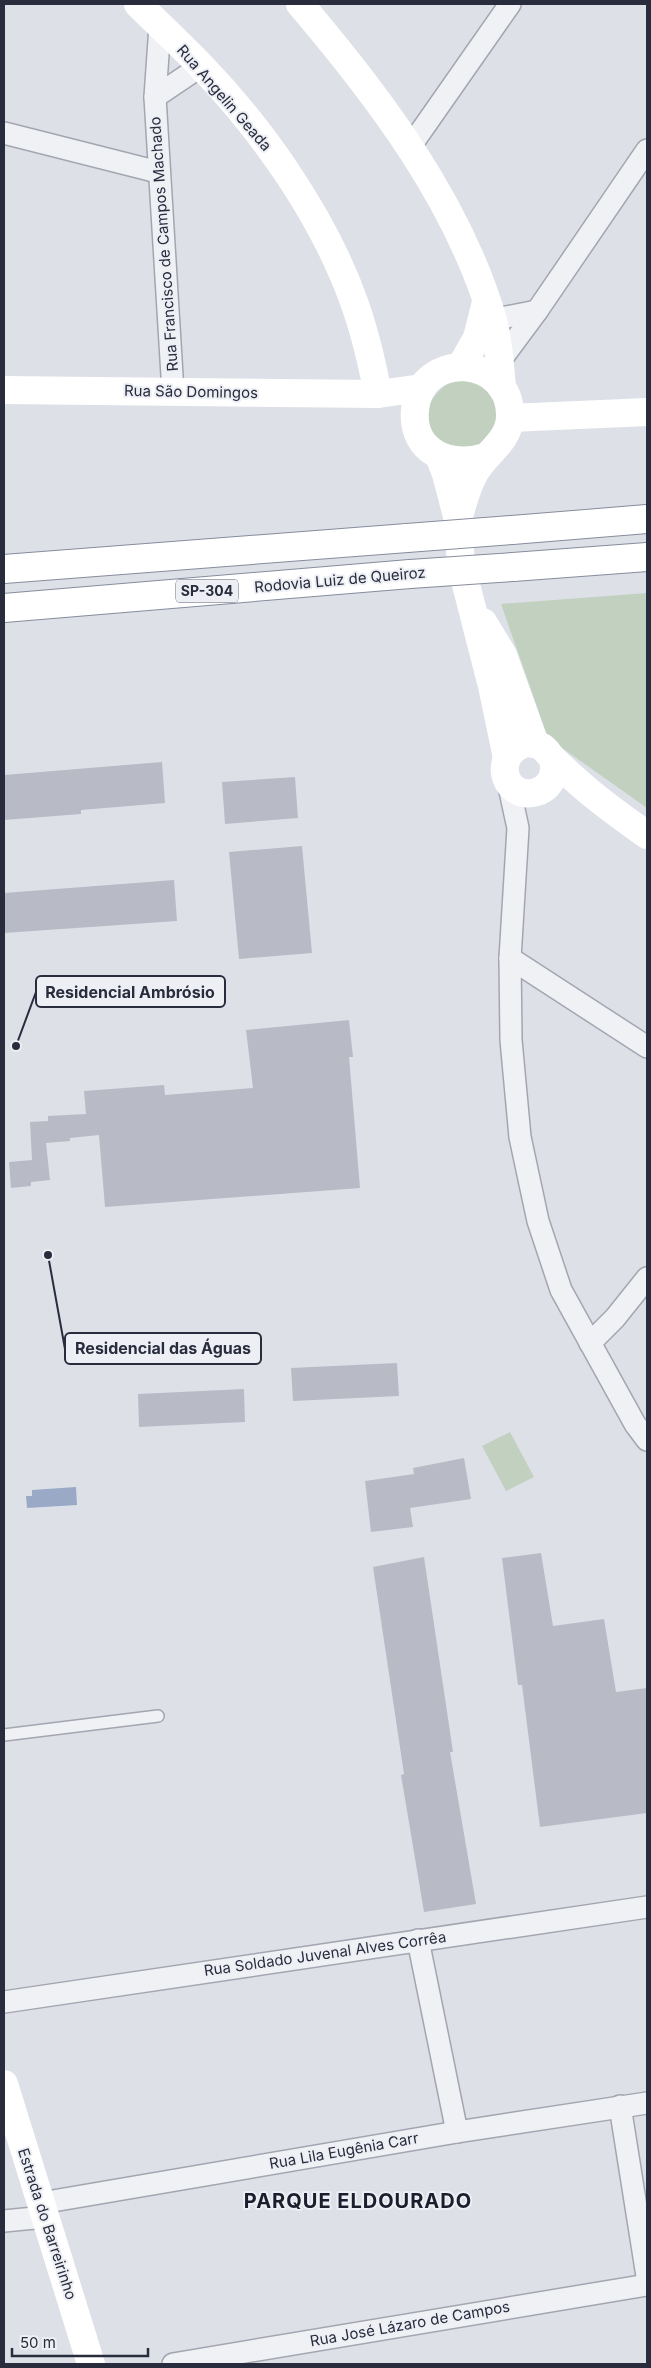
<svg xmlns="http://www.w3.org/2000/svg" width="651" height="2368" font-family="Inter,sans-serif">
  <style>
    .green { fill: #c1d0bf }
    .water { fill: #99a9c6 }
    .building { fill: #b8bbc6 }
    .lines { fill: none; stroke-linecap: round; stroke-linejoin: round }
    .lane-casing { stroke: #a3a6b1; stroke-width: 14 }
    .street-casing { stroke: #a3a6b1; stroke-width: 24 }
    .highway-casing { stroke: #868c9d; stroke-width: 30 }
    .lane { stroke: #f0f1f5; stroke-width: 11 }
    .street { stroke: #f0f1f5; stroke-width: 21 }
    .secondary { stroke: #fff; stroke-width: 28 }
    .highway { stroke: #fff; stroke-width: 28 }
    .highway-bridge-casing { stroke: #868c9d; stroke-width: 30; stroke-linecap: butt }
    .highway-bridge { stroke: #fff; stroke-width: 28 }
    .labels { text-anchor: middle; stroke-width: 4; stroke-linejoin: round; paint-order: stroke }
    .shield { fill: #edeff4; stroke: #636674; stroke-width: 1 }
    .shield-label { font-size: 14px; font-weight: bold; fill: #282c3d }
    .street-label { font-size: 15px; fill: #282c3d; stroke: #edeff4 }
    .district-label { font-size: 20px; font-weight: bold; letter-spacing: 1px; fill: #1a1e2d; stroke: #edeff4 }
    .leader { fill: none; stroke: #282c3d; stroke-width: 2 }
    .callout-dot { fill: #282c3d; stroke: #edeff4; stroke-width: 2 }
    .callout { fill: #edeff4; stroke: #282c3d; stroke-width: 2 }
    .callout-label { font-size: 16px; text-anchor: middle; font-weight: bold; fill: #282c3d }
  </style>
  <rect width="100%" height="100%" fill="#dde0e7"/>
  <!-- green -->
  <g class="green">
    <path d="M455,380l20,1 17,12 7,29 -18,24 -30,3c-5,-4 -12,-8 -16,-12 -19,-21 -1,-48 20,-57z"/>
    <path d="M647,593v215l-99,-70 -47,-134z"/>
    <path d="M510,1432l24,45 -28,14 -24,-45z"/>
  </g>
  <!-- water -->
  <path class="water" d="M76,1487l1,18 -50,3 -1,-12h6v-6z"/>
  <!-- building -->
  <g class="building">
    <path d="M162,762l3,41 -84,7v4l-77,6v-45z"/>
    <path d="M295,777l3,41 -73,6 -3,-42z"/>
    <path d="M302,846l10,107 -73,6 -10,-107z"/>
    <path d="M174,880l3,41 -173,12v-40z"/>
    <path d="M349,1020l4,37h-4l11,131 -255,19 -6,-72 -29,3v3l-24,2 4,37 -19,2v4l-20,2 -2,-26 23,-2 -2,-38 18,-1v-5l38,-2 -2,-23 80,-6 1,10 88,-7 -7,-58z"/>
    <path d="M397,1363l2,33 -106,5 -2,-33z"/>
    <path d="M244,1389l1,33 -106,5 -1,-33z"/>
    <path d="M464,1458l7,41 -61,9 3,19 -42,5 -6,-51 49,-7 -1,-6z"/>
    <path d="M541,1553l12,73 51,-7 12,73 31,-4v125l-107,14 -18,-142h-4l-16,-127z"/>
    <path d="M424,1557l29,195h-3l26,152 -52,8 -23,-137 3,-1 -31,-207z"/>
  </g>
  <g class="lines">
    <!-- lane casing -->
    <g class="lane-casing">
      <path id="lane" d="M4,1735l154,-19"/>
    </g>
    <!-- street casing -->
    <g class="street-casing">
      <g id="street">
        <path d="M160,26l-5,71 18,295"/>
        <path d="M155,97l46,-31"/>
        <path d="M4,133l154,39"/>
        <path d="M410,147l100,-143"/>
        <path d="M481,322l56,-11"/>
        <path d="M500,361l37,-50 110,-161"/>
        <path d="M508,782l10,46 -8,130 1,82 9,97 18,84 23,69 74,134 12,16"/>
        <path d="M510,958l137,89"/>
        <path d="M590,1343l25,-25 32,-40"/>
        <path d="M418,1940l39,192"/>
        <path d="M4,2002l643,-95"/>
        <path d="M620,2106l27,170"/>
        <path d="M41,2203l416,-71 190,-29"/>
        <path d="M4,2221l41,-4"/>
        <path d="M173,2364l474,-79"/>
      </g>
    </g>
    <!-- highway casing -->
    <g class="highway-casing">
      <g id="highway">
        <path d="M512,530l135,-11"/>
        <path d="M513,567l134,-10"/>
        <path d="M4,569l403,-31"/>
        <path d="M4,608l406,-34"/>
      </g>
    </g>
    <!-- lane -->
    <use href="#lane" class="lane"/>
    <!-- street -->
    <use href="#street" class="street"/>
    <!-- secondary -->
    <g class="secondary">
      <path d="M138,4c20,20 42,40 62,61 62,64 124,152 154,237 11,30 18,61 24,92"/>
      <path d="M300,4c79,93 158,197 193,316 6,22 7,45 9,68"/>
      <path d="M461,366l16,-28 9,-36"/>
      <path d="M4,390l374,4 44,-6"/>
      <path d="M510,418l137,-6"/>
      <path d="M439,456l7,18 12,46 3,45 31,121 15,72"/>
      <path d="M458,520c4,-15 8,-30 15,-44 10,-22 36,-33 37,-59 2,-62 -90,-68 -95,-7 -4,42 35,58 70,47"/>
      <path d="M483,622l20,33 32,89"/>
      <path d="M553,759c9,38 -42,47 -48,14 -3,-21 19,-37 37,-26 6,4 8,10 13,14 7,7 15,14 23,21 22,20 45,36 69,53"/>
      <path d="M4,2084l87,280"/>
    </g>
    <!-- highway -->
    <use href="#highway" class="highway"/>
    <!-- highway-bridge casing -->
    <g class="highway-bridge-casing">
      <g id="highway-bridge">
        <path d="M407,538l105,-8"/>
        <path d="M410,574l103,-7"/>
      </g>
    </g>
    <!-- highway-bridge -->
    <use href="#highway-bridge" class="highway-bridge"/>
  </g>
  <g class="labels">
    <!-- shield labels -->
    <rect class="shield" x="176" y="579.5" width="62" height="23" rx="4"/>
    <g class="shield-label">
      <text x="207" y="596">SP-304</text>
    </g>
    <!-- street labels -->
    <g class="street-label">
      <text transform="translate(224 98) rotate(49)" y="5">Rua Angelin Geada</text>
      <text transform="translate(164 244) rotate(-94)" y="5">Rua Francisco de Campos Machado</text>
      <text transform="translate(191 392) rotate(1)" y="5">Rua São Domingos</text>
      <text transform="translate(340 580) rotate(-5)" y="5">Rodovia Luiz de Queiroz</text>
      <text transform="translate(325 1954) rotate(-8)" y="5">Rua Soldado Juvenal Alves Corrêa</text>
      <text transform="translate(344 2151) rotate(-10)" y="5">Rua Lila Eugênia Carr</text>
      <text transform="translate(47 2224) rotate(72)" y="5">Estrada do Barreirinho</text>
      <text transform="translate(410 2324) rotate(-10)" y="5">Rua José Lázaro de Campos</text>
    </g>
    <!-- district labels -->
    <g class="district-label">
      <text x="358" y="2208">PARQUE ELDOURADO</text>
    </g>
  </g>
  <!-- callouts -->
  <path class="leader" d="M16 1046L36 992M48 1255L65 1349"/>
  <g class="callout-dot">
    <circle cx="16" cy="1046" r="5"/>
    <circle cx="48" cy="1255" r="5"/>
  </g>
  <g class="callout">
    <rect x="36" y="976" width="189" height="31" rx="5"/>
    <rect x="65" y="1333" width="196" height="31" rx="5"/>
  </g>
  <g class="callout-label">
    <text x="130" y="998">Residencial Ambrósio</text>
    <text x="163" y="1354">Residencial das Águas</text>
  </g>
  <!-- border -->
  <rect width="651" height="2368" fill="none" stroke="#282c3d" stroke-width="10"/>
  <!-- scale -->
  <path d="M12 2348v8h136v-8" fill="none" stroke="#282c3d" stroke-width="2.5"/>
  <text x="20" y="2348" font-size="15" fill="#282c3d" stroke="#edeff4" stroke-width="4" paint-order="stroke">50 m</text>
</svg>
